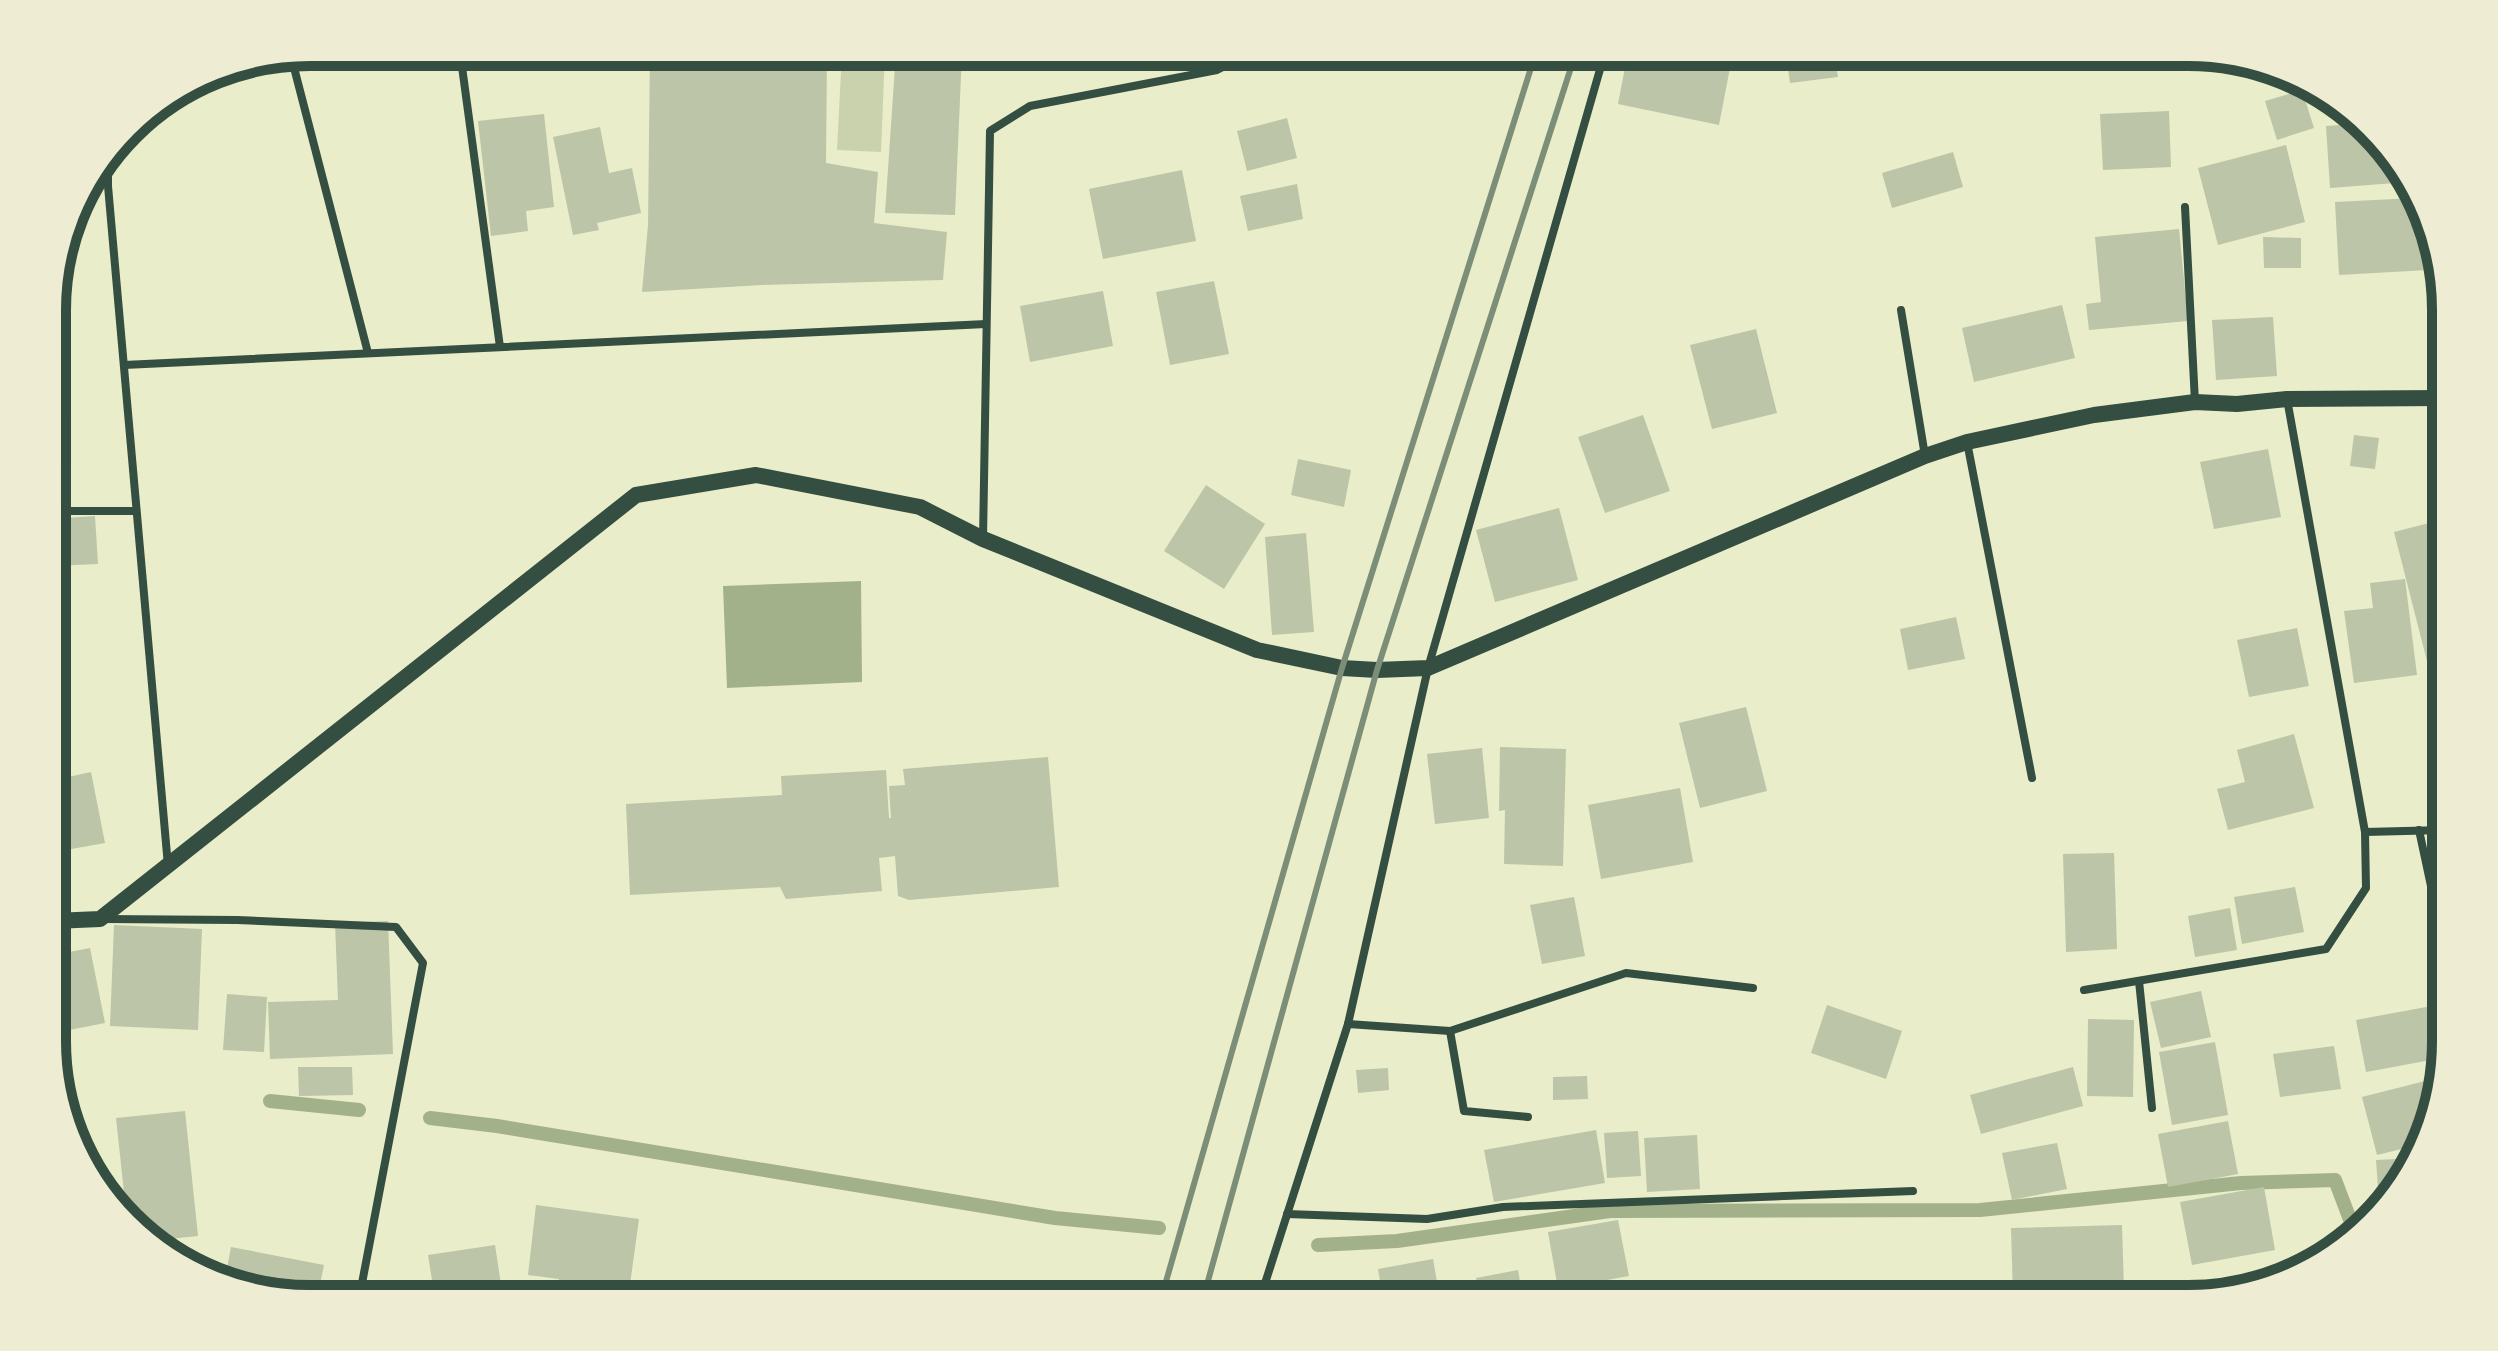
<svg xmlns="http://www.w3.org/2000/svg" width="2498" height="1351" font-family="Rubik,sans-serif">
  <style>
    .green { fill: #cad2ad }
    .water { fill: #a3b18a }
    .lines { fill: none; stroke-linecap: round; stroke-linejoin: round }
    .stream { stroke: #a3b18a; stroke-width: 14 }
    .building { fill: #bcc5a7 }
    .minor { stroke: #344e41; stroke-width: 8 }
    .secondary { stroke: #344e41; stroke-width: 16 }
    .rail { stroke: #7c8e77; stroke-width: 6 }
    .rim { fill: none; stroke: #344e41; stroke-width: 10 }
  </style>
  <rect width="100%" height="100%" fill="#e9edc9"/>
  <!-- green -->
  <path class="green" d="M842,52h43l-4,100 -44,-2z"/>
  <!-- water -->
  <path class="water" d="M861,581l1,101 -135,6 -4,-102z"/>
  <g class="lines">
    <!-- stream -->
    <g class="stream">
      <path d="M270,1101l89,9"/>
      <path d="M430,1118l67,8 558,92 104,10"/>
      <path d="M1318,1245l79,-4 213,-30 370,-1 261,-27 94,-3 19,50"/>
    </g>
  </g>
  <!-- building -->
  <g class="building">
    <path d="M650,52h177l-1,111 52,9 -4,51 73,9 -4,48 -181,5 -120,7 6,-67z"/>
    <path d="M896,52h66l-7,163 -70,-2z"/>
    <path d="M1628,52h105l-14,73 -101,-21z"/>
    <path d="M1786,52h48l4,25 -48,6z"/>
    <path d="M2302,90l12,38 -37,12 -12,-39z"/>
    <path d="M2169,111l2,56 -68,3 -3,-56z"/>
    <path d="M544,114l10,93 -28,4 2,20 -37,5 -13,-115z"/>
    <path d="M1287,118l10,40 -50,13 -10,-40z"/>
    <path d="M2354,124l48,42 6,16 -78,6 -4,-62z"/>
    <path d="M600,127l9,46 23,-5 9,45 -44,10 2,7 -26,5 -20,-98z"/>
    <path d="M2286,145l19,77 -87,23 -20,-77z"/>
    <path d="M1953,152l10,35 -71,21 -10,-35z"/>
    <path d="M1182,170l14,71 -93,18 -14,-70z"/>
    <path d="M1297,184l6,35 -55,12 -8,-35z"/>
    <path d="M2414,198l12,31 2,41 -89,5 -4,-73z"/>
    <path d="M2179,229l9,92 -99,9 -3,-26 15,-2 -6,-65z"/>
    <path d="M2263,237l38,1v30h-37z"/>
    <path d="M1214,281l15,73 -59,11 -14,-73z"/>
    <path d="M1103,291l10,55 -83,16 -10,-56z"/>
    <path d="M2062,305l13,53 -101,24 -12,-54z"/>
    <path d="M2273,317l4,59 -61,4 -4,-60z"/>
    <path d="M1756,329l21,84 -65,16 -22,-84z"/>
    <path d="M1643,415l27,76 -65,22 -27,-76z"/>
    <path d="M2354,435l25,3 -4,31 -25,-3z"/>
    <path d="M2268,449l13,68 -67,12 -14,-67z"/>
    <path d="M1298,459l53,11 -7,37 -53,-12z"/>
    <path d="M1206,485l59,39 -41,65 -60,-38z"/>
    <path d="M1559,508l19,72 -83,22 -19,-72z"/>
    <path d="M95,516l3,48 -45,2v-47z"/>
    <path d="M2445,519v141l-17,5 -34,-133z"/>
    <path d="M1306,533l8,99 -42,3 -7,-98z"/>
    <path d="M2405,579l12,96 -63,8 -10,-72 29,-3 -3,-25z"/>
    <path d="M1956,617l9,42 -57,11 -8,-41z"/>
    <path d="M2297,628l12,58 -60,11 -12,-57z"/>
    <path d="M1746,707l21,84 -67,17 -21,-85z"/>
    <path d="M2294,734l20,74 -86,22 -11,-41 28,-7 -8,-32z"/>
    <path d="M1500,747l66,2 -3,117 -59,-2 1,-54 -6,1z"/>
    <path d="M1482,748l7,70 -54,6 -8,-70z"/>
    <path d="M1048,757l11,130 -150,13 -11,-4 -3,-40 -16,2 3,33 -96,8 -6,-12 -150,8 -4,-91 156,-9 -1,-19 105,-6 3,48h2l-2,-32 16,-1 -2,-16z"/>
    <path d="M91,772l14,71 -45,8 -6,-36v-35z"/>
    <path d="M1680,788l13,74 -92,17 -13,-74z"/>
    <path d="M2114,853l3,96 -51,3 -3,-98z"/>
    <path d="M2295,887l9,45 -62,12 -8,-47z"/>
    <path d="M1574,897l11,59 -43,8 -12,-59z"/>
    <path d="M2230,908l7,42 -42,7 -7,-41z"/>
    <path d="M388,921l5,133 -123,5 -2,-57 70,-2 -3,-77z"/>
    <path d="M114,925l88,4 -4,101 -88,-4z"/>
    <path d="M90,948l15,75 -51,10v-78z"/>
    <path d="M2201,991l10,46 -50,11 -11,-46z"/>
    <path d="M227,994l40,3 -3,55 -41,-2z"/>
    <path d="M1827,1005l75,26 -16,48 -75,-26z"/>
    <path d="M2437,1005l8,40 -3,13 -76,14 -10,-52z"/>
    <path d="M2088,1019l46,1 -1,77 -46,-1z"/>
    <path d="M2215,1042l13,73 -56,10 -13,-73z"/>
    <path d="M2334,1046l7,43 -61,8 -7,-43z"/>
    <path d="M298,1067h54l1,28 -54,1z"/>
    <path d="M2073,1067l10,39 -102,28 -11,-39z"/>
    <path d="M1388,1068l1,22 -31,3 -2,-23z"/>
    <path d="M1587,1076l1,23 -35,1v-23z"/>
    <path d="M2437,1078l-15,66 -45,11 -15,-58z"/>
    <path d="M185,1111l13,125 -39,4 -33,-29 -10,-93z"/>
    <path d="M2228,1121l10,53 -70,13 -10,-53z"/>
    <path d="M1596,1130l9,53 -111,19 -10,-52z"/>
    <path d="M1638,1131l3,45 -34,2 -3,-45z"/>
    <path d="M1697,1135l3,54 -53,3 -3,-54z"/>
    <path d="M2057,1143l10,46 -55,11 -10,-47z"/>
    <path d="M2417,1158l-26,30 -12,14 -3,-42z"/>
    <path d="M2264,1187l11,63 -83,15 -12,-63z"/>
    <path d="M536,1205l103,14 -11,80h-71l2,-20 -31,-4z"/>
    <path d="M1618,1220l11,56 -71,13 -10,-57z"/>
    <path d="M2122,1225l2,66 -111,4 -2,-67z"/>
    <path d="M495,1245l7,46 9,-1 1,9h-77l-7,-44z"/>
    <path d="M231,1247l93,18 -7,34 -92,-20z"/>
    <path d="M1433,1259l7,40h-57l-5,-30z"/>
    <path d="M1518,1270l5,29h-43l-4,-21z"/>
  </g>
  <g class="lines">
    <!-- minor -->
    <g class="minor">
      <path d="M460,52l40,295"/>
      <path d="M291,56l77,297"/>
      <path d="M108,157v29l60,680"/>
      <path d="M2185,207l10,195"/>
      <path d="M1901,310l24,146"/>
      <path d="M124,365l862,-41"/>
      <path d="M2287,399l78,433 80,-2"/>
      <path d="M1967,442l65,336"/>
      <path d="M53,511h83"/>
      <path d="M983,539l7,-408 40,-25 187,-36 35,-18"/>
      <path d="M2419,830l27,126"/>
      <path d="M104,919l133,1 159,7 27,36 -64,336"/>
      <path d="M2139,981l13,127"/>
      <path d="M2084,990l242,-41 40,-61 -1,-56"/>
      <path d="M1348,1024l102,7 176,-58 127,15"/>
      <path d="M1450,1031l14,80 64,6"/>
      <path d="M1287,1214l140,5 76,-12 410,-16"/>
      <path d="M1260,1299l88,-275 80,-356 177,-616"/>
    </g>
    <!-- secondary -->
    <path class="secondary" d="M54,921l46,-2 536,-424 120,-20 164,32 63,32 274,111 85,18 35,2 51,-2 497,-212 42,-14 127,-27 101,-13 42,2 50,-5 157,-1"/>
    <!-- rail -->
    <g class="rail">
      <path d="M1161,1299l181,-631 194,-616"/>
      <path d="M1203,1299l174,-629 199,-618"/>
    </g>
  </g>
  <!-- crop -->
  <path d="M0 0H2498V1351H0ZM310 66H2188A244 244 0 0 1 2432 310V1041A244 244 0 0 1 2188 1285H310A244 244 0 0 1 66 1041V310A244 244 0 0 1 310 66Z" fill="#eeecd3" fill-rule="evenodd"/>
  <path class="rim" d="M310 66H2188A244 244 0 0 1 2432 310V1041A244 244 0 0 1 2188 1285H310A244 244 0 0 1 66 1041V310A244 244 0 0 1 310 66Z"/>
</svg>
